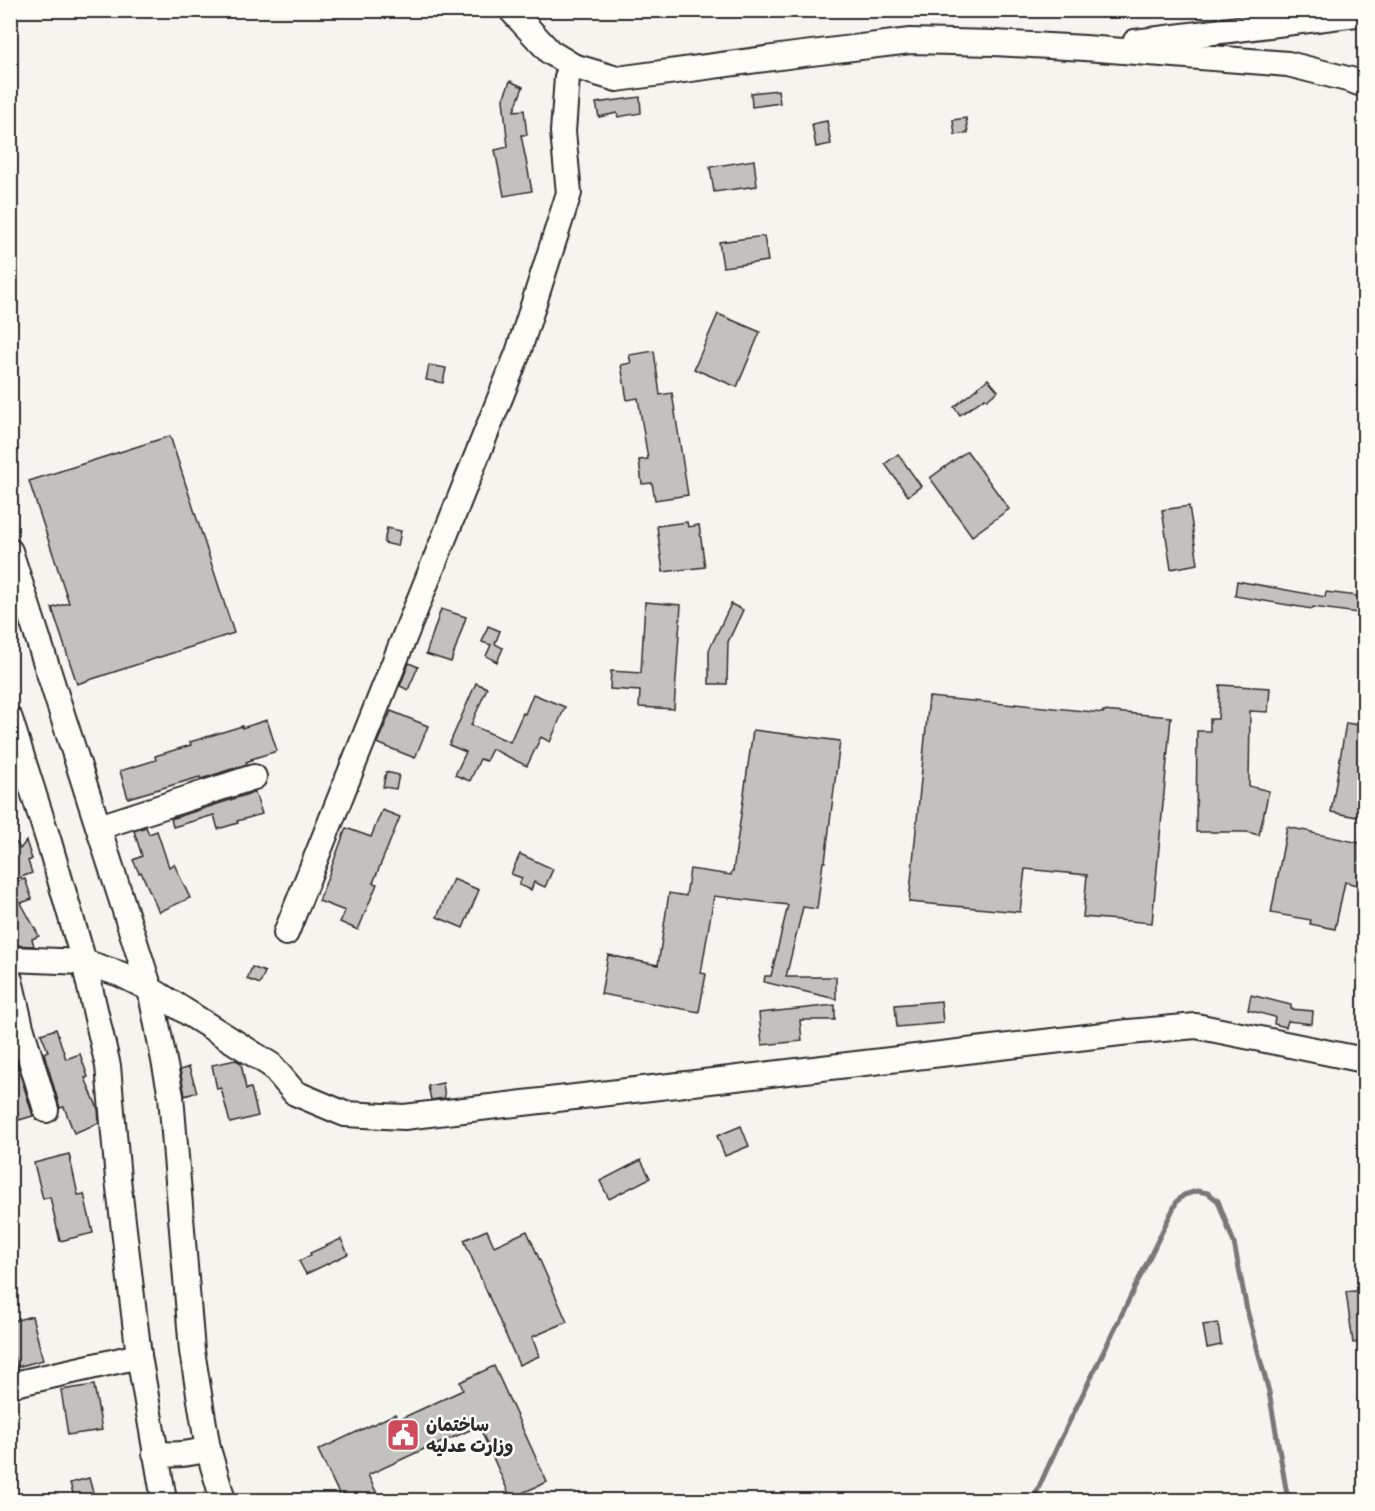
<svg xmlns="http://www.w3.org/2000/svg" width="1375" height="1511" font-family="'Gochi Hand','Playpen Sans Arabic',sans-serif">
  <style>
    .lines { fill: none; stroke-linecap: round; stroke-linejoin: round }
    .stream { stroke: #797877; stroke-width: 5 }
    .building { fill: #c2c1be; stroke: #2b2b2b; stroke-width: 1.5 }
    .minor-casing { stroke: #2b2b2b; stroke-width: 28 }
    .minor { stroke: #fdfcf7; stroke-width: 24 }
    .labels { text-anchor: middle; stroke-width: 5; stroke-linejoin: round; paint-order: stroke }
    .poi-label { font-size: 18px; font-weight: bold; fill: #2b2b2b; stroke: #fdfcf7; text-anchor: start }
  </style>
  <rect width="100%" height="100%" fill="#f5f4ef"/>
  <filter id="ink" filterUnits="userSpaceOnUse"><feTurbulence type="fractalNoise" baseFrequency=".0167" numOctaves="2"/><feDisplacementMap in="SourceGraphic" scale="12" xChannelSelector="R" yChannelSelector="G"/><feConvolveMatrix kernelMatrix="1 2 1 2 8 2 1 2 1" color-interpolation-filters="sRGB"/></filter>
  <g filter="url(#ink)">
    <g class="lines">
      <!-- stream -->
      <path class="stream" d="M1033,1500l25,-55 119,-244 7,-6 13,-4 11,2 10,8 16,42 13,67 22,82 19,108"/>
    </g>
    <!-- building -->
    <g class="building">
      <path d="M510,81l13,6 -9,24 10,-1 3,25h-6l11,56 -28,5 -9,-46 13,-3 -5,-48z"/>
      <path d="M778,90l2,13 -28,4 -1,-14z"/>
      <path d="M640,97l1,16 -23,4 -1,-4 -18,4 -3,-14z"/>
      <path d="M966,118l2,15 -13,2 -2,-15z"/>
      <path d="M827,121l4,23 -15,3 -4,-23z"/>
      <path d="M754,160l3,26 -43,6 -4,-25z"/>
      <path d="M764,236l4,25 -45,6 -4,-25z"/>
      <path d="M718,314l42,18 -23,55 -43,-18z"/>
      <path d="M654,351l6,44 12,-2 16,102 -33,5 -3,-17 -10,1 -3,-24 9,-1 -10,-61 -11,2 -6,-35 10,-2 -2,-8z"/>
      <path d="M429,365l17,3 -3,15 -17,-3z"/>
      <path d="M988,379l10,12 -11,9 -2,-2 -25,17 -6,-8z"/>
      <path d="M170,436l64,197 -157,51 -25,-76 17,-5 -40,-122z"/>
      <path d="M967,451l42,58 -37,27 -42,-58z"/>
      <path d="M898,454l23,32 -13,10 -23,-32z"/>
      <path d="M1189,506l9,58 -27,5 -9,-59z"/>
      <path d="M687,522l1,5 11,-2 6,42 -42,5 -6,-46z"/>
      <path d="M387,528l14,3 -3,15 -14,-3z"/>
      <path d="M1237,581l88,16 1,-5 39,5v17l-52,-7 -1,2 -77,-13z"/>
      <path d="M645,602l36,3 -7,104 -35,-2 1,-16 -30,-2 1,-18 30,2z"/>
      <path d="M731,604l12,6 -15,32 -1,42h-18v-34z"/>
      <path d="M441,609l25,8 -15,45 -25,-8z"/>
      <path d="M488,626l12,5 -5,13 8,4 -6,14 -11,-6 5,-11 -9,-3z"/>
      <path d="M409,663l9,4 -10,23 -8,-4z"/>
      <path d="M476,683l11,5 -16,37 39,17 13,-29 2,1 8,-20 32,13 -15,35 -9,-5 -14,29 -35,-17 -6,12 -6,-2 -10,22 -15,-6 11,-23 -17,-7z"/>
      <path d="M1220,685l50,3 -2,24 -18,-1 -1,75 20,5 -10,44 -12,-3h-51l1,-101h13v-12h8z"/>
      <path d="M929,697l86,8v-1l88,9v-2l68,6 -19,206 -69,-6 4,-42 -62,-6 -5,43 -111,-10z"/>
      <path d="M391,711l37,15 -13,32 -38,-15z"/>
      <path d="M267,720l10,31 -26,8 1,1 -6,2 1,2 -46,15 -1,-2 -72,21 -8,-27 36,-11 -1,-4 36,-11 -1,-3 52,-16v2z"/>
      <path d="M1346,723l19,3v45l-8,46 -26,-5z"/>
      <path d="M753,730l87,11 -15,121h-2l-6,47 -14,-2 -17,70h50v22l-72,-17 1,-6h6l17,-71 -74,-9 -13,77 5,1 -7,38 -98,-18 7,-39 50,10 11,-72 17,3 4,-27 41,6 1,-4h1z"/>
      <path d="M386,772l13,3 -3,14 -13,-2z"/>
      <path d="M255,792l7,22 -25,7 1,2 -20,6 -4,-14 -41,12 -2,-8z"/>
      <path d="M382,810l18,7 -27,66 4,1 -19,46 -18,-8 5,-11 -26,-10 27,-73 25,9z"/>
      <path d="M146,827l3,7 8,-3 12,36 5,-3 16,34 -31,14 -18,-40 -2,1 -6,-13 9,-4 -8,-25z"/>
      <path d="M1287,827l25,5v1l53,11v43l-20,-5 -10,47 -25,-5 1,-4 -40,-7z"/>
      <path d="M10,833l10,16 6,-8 6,18 -4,2 4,12 -16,6 -6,-13z"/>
      <path d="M520,854l33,15 -8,18 -11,-5 -3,8 -12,-5 3,-7 -11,-4z"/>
      <path d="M25,879l7,20 -11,4 18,33 -7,3 2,7 -24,-1v-61z"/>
      <path d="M453,879l26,11 -16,38 -26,-11z"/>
      <path d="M252,967l13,5 -5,12 -13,-5z"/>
      <path d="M1251,995l40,10v4l22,2 -1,13 -24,-3 -2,6 -12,-3 1,-7 -27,-7z"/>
      <path d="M941,1001l2,22 -46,4 -2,-22z"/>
      <path d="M835,1005v15h-35l2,21 -40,4 -3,-32z"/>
      <path d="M56,1029l10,30 14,-5 8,23 -3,1 13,31 1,14 -25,10 -10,-26 -4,1 -16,-55 4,-2 -7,-17z"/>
      <path d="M236,1060l5,3 5,26 5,-1 7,28 -28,7 -9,-35 -4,1 -5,-24z"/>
      <path d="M16,1061l17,55 -14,4 -9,-37v-21z"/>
      <path d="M189,1067l8,25 -12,4 -5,-26z"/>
      <path d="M443,1083l2,15 -14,2 -3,-14z"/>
      <path d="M741,1126l8,20 -24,10 -8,-20z"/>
      <path d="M69,1154l9,41 6,-1 9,39 -33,8 -10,-44 -7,2 -9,-36z"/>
      <path d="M641,1160l9,18 -41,21 -9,-18z"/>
      <path d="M487,1230l7,16 33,-15 40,91 -35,15 7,19 -20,9 -55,-125z"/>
      <path d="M341,1239l7,15 -42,20 -7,-13 12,-6 -1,-2z"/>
      <path d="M1365,1290v51l-12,2 -7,-51z"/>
      <path d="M32,1316l11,44 -26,7 -7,-24v-21z"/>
      <path d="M1218,1323l3,22 -14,3 -4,-23z"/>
      <path d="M494,1366l53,116 -36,16 -32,-72 -43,19 -1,-1 -67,31 12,25h-38l-24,-50 77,-36 3,6 65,-30 -3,-8z"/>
      <path d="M94,1385l8,45 -34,5 -7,-45z"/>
      <path d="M89,1478l6,22h-20l-5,-17z"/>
    </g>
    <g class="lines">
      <!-- minor casing -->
      <g class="minor-casing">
        <g id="minor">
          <path d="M511,10l39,42 23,14 44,13 178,-24 115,-14 84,2 91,5 203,16 63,16 13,5"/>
          <path d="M1135,42l229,-29"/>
          <path d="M10,551l140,438 21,107 21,255 16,98 15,51"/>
          <path d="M10,719l39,123 35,120 24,104 10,113 21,177 25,144"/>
          <path d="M99,827l155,-50"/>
          <path d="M286,933l232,-580 51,-160 -6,-61 4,-55 6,-11"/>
          <path d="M10,959l74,3 36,12 30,15 121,76 24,28 50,21 59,3 725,-85 67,-6 168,34"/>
          <path d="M10,980l11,47 25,83"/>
          <path d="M10,1385l129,-29"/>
          <path d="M155,1453c20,3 34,1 53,-4"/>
        </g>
      </g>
      <!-- minor -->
      <use href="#minor" class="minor"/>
    </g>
  </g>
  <!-- icons -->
  <defs>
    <g id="civic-square" transform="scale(1.725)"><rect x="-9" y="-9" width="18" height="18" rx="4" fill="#d1495b" stroke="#fdfcf7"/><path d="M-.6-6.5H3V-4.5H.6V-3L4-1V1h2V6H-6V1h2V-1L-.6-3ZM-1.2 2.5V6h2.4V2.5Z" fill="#fff"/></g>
  </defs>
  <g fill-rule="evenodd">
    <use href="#civic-square" x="403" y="1435"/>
  </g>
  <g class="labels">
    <!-- poi labels -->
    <g class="poi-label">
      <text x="426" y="1431">ساختمان<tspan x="426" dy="21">وزارت عدلیه</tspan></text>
    </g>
  </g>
  <!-- margin -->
  <rect width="1375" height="1511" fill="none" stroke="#fdfcf7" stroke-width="36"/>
  <rect x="18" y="18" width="1339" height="1475" fill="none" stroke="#2b2b2b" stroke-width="2" filter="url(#ink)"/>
</svg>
